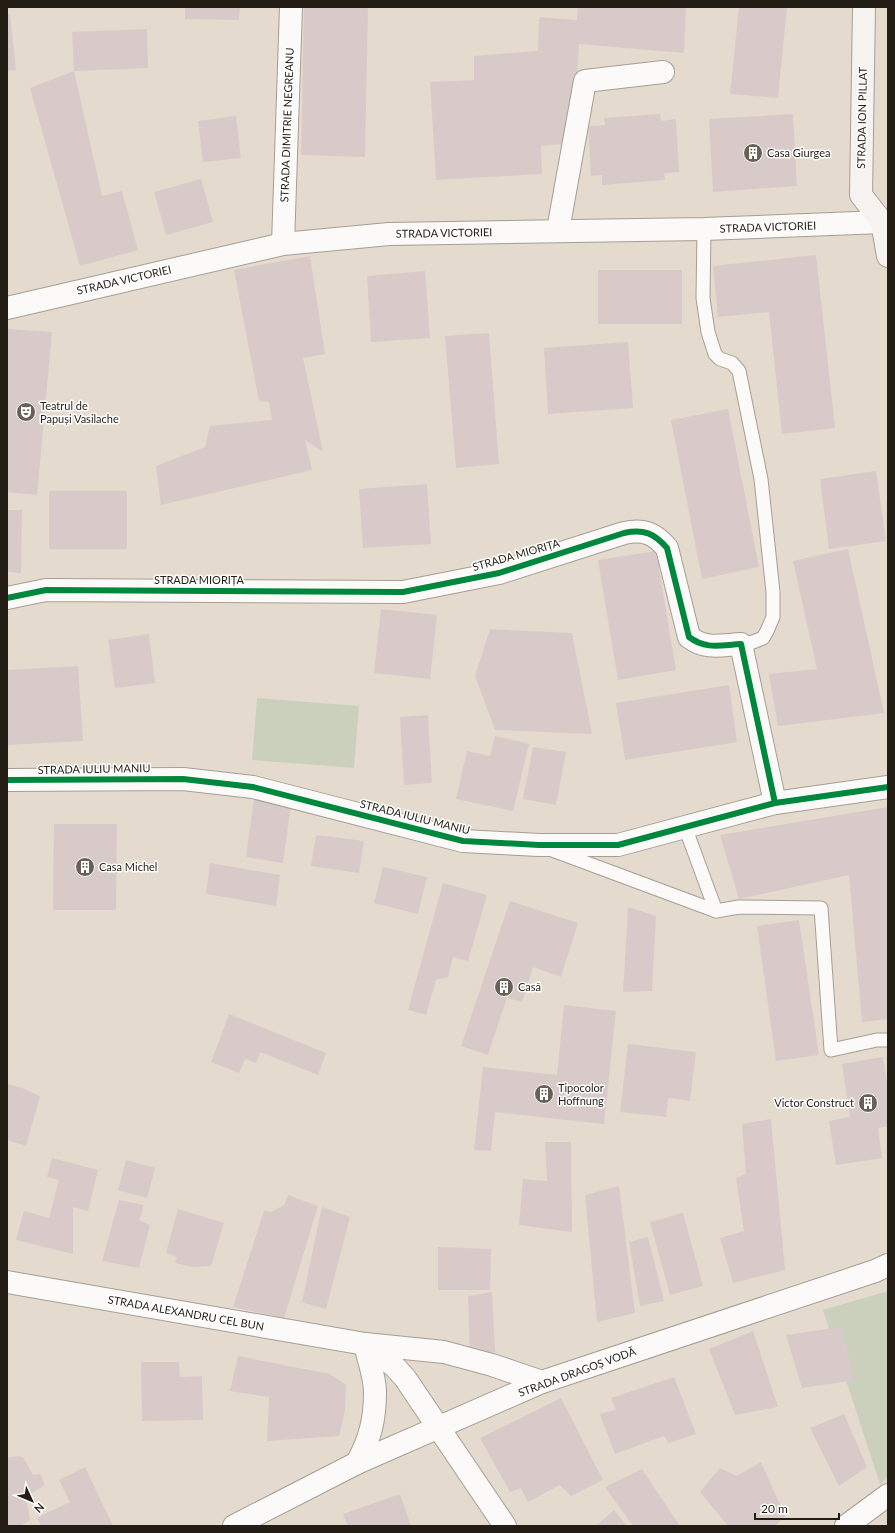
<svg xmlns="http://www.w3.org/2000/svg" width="895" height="1533" font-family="Lato,sans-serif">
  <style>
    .green { fill: #cad0bb }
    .building { fill: #d8cac9 }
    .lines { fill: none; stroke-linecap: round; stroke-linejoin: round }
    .service-casing { stroke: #a69e95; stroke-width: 15 }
    .minor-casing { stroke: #a69e95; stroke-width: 24 }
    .tertiary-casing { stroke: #a69e95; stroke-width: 24 }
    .secondary-casing { stroke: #a69e95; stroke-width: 24 }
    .service { stroke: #fbfaf8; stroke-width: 13 }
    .minor { stroke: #fbfaf8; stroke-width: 22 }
    .tertiary { stroke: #fbfaf8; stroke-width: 22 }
    .secondary { stroke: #f6f2ef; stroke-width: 22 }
    .cycleway-casing { stroke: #fff; stroke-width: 8 }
    .cycleway { stroke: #00873e; stroke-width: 6 }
    .labels { text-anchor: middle; stroke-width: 3; stroke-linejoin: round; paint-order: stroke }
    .street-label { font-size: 11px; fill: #241d15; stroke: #fff }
    .poi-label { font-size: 11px; fill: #241d15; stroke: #fff; text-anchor: start }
  </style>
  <rect width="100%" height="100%" fill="#e4dbce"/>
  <!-- green -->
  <g class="green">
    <path d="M257,698l102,8 -5,62 -102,-8z"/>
    <path d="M888,1291v186l-8,7 -57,-174z"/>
  </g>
  <!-- building -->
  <g class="building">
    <path d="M185,7h55l-1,13 -54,-1z"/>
    <path d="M304,7h64l-3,150 -64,-2z"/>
    <path d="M578,7h108l-2,46 -105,-9 -6,99 -32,3 1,28 -106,6 -6,-98 44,-2v-24l64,-5 1,-34 38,3z"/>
    <path d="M739,7h48l-9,91 -48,-4z"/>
    <path d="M10,14l6,56 -9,1v-56z"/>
    <path d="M147,29l1,39 -74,3 -2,-39z"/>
    <path d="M74,71l28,125 20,-5 16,59 -58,16 -50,-178z"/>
    <path d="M660,114l1,7 15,-2 3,53 -15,1 1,7 -63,5v-10l-11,1 -3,-50 17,-1 -1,-7z"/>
    <path d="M793,114l4,72 -84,6 -4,-73z"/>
    <path d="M236,116l5,42 -38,4 -5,-41z"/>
    <path d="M201,179l12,43 -47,13 -12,-43z"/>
    <path d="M816,255l19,173 -53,6 -13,-122 -51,5 -5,-51z"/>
    <path d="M310,256l15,98 -22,4 20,94 -18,-12 7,30 -151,35 -5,-39 49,-19 5,-21 62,-6 -3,-18 -10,-1 -25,-131z"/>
    <rect x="598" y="270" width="84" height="54"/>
    <path d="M425,271l5,67 -59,4 -4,-66z"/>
    <path d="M7,329l45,3 -15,163 -30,-3z"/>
    <path d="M489,333l10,131 -43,4 -11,-132z"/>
    <path d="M628,342l5,66 -85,6 -4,-66z"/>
    <path d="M728,409l31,158 -57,12 -31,-159z"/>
    <path d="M876,471l10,70 -57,8 -9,-70z"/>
    <path d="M427,484l4,60 -68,4 -4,-59z"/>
    <rect x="49" y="491" width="78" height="58"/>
    <path d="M7,510h15l-1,63 -14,-1z"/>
    <path d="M848,549l36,164 -106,13 -9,-52 48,-5 -24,-108z"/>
    <path d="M656,551l20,119 -58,10 -20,-120z"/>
    <path d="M381,609l56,6 -7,64 -56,-6z"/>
    <path d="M490,629l82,4 20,101 -97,-4 -20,-54z"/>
    <path d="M149,634l6,49 -40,5 -7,-48z"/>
    <path d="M78,666l5,75 -76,4v-75z"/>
    <path d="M729,685l8,57 -112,18 -9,-57z"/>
    <path d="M428,715l4,68 -28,2 -4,-68z"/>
    <path d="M495,736l34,8 -16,67 -57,-12 11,-48 23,5z"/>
    <path d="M533,747l33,5 -10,53 -33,-6z"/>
    <path d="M254,799l37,6 -8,58 -37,-6z"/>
    <path d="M888,807v212l-26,3 -13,-147 -110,24 -19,-64z"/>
    <path d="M54,824h63l-1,86h-63z"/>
    <path d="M316,835l48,6 -5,32 -48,-7z"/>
    <path d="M210,863l70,12 -4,31 -70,-12z"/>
    <path d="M383,867l44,10 -9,37 -44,-11z"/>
    <path d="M443,883l44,12 -19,66 -15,-4 -5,20 -12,3 -10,35 -18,-5z"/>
    <path d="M510,901l68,22 -17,54 -28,-10 -11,35 -15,-4 -19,57 -27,-9z"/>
    <path d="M628,907l28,9 -4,75 -29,1z"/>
    <path d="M799,920l20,135 -43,6 -19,-135z"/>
    <path d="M564,1005l52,6 -12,113 -109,-12 -4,39 -17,-1 9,-83 74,8z"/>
    <path d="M229,1014l97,39 -8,22 -58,-23 -4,11 -11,-4 -6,14 -28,-11z"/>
    <path d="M628,1044l68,8 -6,49 -22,-3 -2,19 -46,-5z"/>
    <path d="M883,1057l5,32v37l-10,2 4,30 -46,7 -7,-44 21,-4 -8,-53z"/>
    <path d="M7,1084l15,4 18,8 -14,50 -19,-6z"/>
    <path d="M771,1119l14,151 -52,13 -13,-45 24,-7 -8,-53 10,-4 -4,-50z"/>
    <path d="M545,1142h26l1,90 -53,-7 4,-46 24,2z"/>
    <path d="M52,1158l46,12 -10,41 -15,-4v47l-57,-14 8,-29 25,7 10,-38 -12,-3z"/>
    <path d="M126,1160l29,8 -8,30 -29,-8z"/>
    <path d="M619,1186l16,127 -38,9 -12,-127z"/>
    <path d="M288,1195l30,11 -34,112 -51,-11 31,-96 7,1 13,-7z"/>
    <path d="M119,1200l25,5 -5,15 11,5 -11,43 -37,-7z"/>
    <path d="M322,1207l28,10 -24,92 -24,-7z"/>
    <path d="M178,1209l46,14 -13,43 -18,1 -18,-4 2,-6 -11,-4z"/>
    <path d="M683,1213l20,73 -33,9 -20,-73z"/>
    <path d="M648,1237l16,64 -24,5 -11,-64z"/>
    <path d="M438,1247l53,2 -1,41h-52z"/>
    <path d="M492,1292l3,60 -25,2 -2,-58z"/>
    <path d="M841,1327l14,53 -53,8 -16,-53z"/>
    <path d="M753,1331l25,76 -43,8 -26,-66z"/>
    <path d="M238,1356l92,18 16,11 -1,25 -6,26 -72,5 2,-44 -39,-6z"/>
    <path d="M141,1362h38l1,15 22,-1 1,44 -61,1z"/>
    <path d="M674,1377l22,57 -27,9 -5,-7 -49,18 -15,-40 16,-4 -5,-12z"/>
    <path d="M561,1398l42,82 -32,16 -11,-11 -32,17 -7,-14 -11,4 -30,-54z"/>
    <path d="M844,1414l23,53 -28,19 -29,-58z"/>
    <path d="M17,1456l6,1 10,18 7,-1 5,11 -19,12 4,23 -10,6h-13v-68z"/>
    <path d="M761,1462l24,54 -10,10h-47l-28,-34 20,-24 17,8z"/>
    <path d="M85,1467l28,59h-72l-4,-8 33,-16 -11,-22z"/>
    <path d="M642,1469l38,57h-47l-28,-39z"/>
    <path d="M400,1494l11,32h-63l-5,-12z"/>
    <path d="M614,1510l13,16h-31z"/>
  </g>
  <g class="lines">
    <!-- service casing -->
    <g class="service-casing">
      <g id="service">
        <path d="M704,229l-1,69 5,34 7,22 5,5 12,4 7,8 22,108 12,113v25l-6,14 -4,7 -10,4 -12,2"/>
        <path d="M685,827l31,84 23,-4 82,1 10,142 46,-10h11"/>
        <path d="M552,850l164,61"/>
      </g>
    </g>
    <!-- minor casing -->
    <g class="minor-casing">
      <g id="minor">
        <path d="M558,230l27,-149 78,-9"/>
        <path d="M283,244l8,-237"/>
        <path d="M7,598l39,-8 357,2 96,-19 125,-40c20,-4 30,0 43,15l22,89c17,13 32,8 52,7l34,159"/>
        <path d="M7,780l176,-1 70,8 210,54 76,4h79l157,-42 113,-16"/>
        <path d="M7,1282l358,62 29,22 11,12 100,148"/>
        <path d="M357,1463c13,-24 18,-43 18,-71 0,-15 -7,-33 -10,-48l79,8 48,13 50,17"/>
        <path d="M234,1526l123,-63 185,-81 333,-111 13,-6"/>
        <path d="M846,1526l42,-31"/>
      </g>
    </g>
    <!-- tertiary casing -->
    <g class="tertiary-casing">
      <path id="tertiary" d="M7,308l276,-64 106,-10 315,-5 178,-7"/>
    </g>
    <!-- secondary casing -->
    <g class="secondary-casing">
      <path id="secondary" d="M864,7l-3,188 21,27 6,34"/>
    </g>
    <!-- service -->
    <use href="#service" class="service"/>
    <!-- minor -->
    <use href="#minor" class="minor"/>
    <!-- tertiary -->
    <use href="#tertiary" class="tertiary"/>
    <!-- secondary -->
    <use href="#secondary" class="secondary"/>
    <!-- cycleway casing -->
    <g class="cycleway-casing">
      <g id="cycleway">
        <path d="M7,598l39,-8 357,2 96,-19 125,-40c20,-4 30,0 43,15l22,89c17,13 32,8 52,7l34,159"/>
        <path d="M7,780l176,-1 70,8 210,54 76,4h79l157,-42 113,-16"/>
      </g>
    </g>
    <!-- cycleway -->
    <use href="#cycleway" class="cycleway"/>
  </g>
  <!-- icons -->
  <defs>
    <g id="building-disc" transform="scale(1)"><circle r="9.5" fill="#676056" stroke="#fff"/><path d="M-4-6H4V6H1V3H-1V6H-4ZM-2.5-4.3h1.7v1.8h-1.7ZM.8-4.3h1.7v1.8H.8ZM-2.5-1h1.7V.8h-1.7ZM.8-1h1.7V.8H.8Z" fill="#fff"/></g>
    <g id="theatre-disc" transform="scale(1)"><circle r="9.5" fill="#676056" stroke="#fff"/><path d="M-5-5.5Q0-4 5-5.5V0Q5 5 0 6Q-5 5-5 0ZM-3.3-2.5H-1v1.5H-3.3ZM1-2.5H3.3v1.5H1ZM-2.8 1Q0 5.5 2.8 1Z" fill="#fff"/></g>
  </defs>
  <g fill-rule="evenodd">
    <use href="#building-disc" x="753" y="153"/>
    <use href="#theatre-disc" x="26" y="412"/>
    <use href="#building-disc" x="85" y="867"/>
    <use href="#building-disc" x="504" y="987"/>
    <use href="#building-disc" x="544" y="1094"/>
    <use href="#building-disc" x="868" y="1103"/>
  </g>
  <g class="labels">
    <!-- street labels -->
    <g class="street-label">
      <text transform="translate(862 118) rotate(-89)" y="4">STRADA ION PILLAT</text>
      <text transform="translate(287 125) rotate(-88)" y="4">STRADA DIMITRIE NEGREANU</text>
      <text transform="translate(768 227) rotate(-2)" y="4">STRADA VICTORIEI</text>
      <text transform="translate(444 233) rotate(-1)" y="4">STRADA VICTORIEI</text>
      <text transform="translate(124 280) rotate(-13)" y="4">STRADA VICTORIEI</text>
      <text transform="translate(516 555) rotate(-16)" y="4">STRADA MIORIȚA</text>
      <text x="199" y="584">STRADA MIORIȚA</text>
      <text transform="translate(94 769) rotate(-1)" y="4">STRADA IULIU MANIU</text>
      <text transform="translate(415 817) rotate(14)" y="4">STRADA IULIU MANIU</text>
      <text transform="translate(186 1313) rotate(10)" y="4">STRADA ALEXANDRU CEL BUN</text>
      <text transform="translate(577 1372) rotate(-20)" y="4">STRADA DRAGOȘ VODĂ</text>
    </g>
    <!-- poi labels -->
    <g class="poi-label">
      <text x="767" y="157">Casa Giurgea</text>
      <text x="40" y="410">Teatrul de<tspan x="40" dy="13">Papuși Vasilache</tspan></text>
      <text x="99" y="871">Casa Michel</text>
      <text x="518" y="991">Casă</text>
      <text x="558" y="1092">Tipocolor<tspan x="558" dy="13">Hoffnung</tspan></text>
      <text x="854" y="1107" text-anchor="end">Victor Construct</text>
    </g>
  </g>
  <!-- border -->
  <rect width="895" height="1533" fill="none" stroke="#241d15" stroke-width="16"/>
  <!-- north arrow -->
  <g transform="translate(32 1501) rotate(134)" stroke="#ffffff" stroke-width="3" paint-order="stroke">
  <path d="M0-3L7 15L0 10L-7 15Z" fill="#241d15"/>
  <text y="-6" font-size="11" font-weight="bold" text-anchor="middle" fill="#241d15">N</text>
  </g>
  <!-- scale -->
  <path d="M755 1513v6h84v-6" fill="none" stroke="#241d15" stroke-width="2"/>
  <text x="761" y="1513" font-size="12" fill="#241d15" stroke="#ffffff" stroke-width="3" paint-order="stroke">20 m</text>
</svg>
